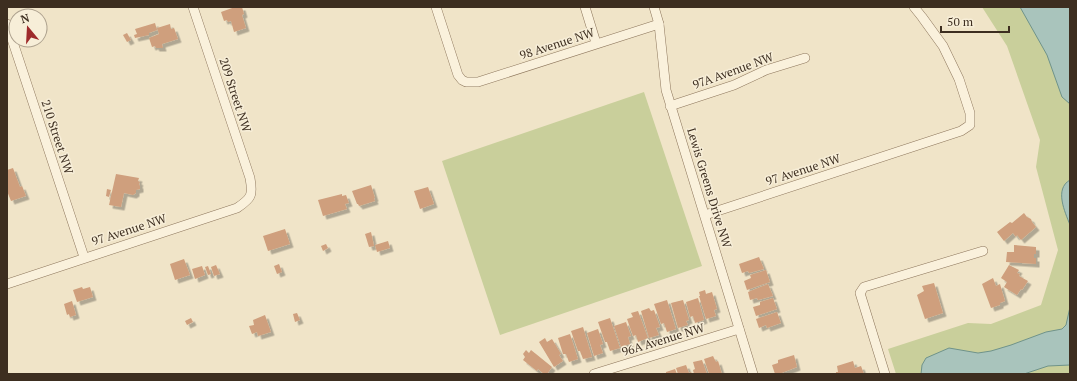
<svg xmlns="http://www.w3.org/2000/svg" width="1077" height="381" font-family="'PT Serif',serif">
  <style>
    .green { fill: #c9cf9b }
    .water { fill: #a9c4bc; stroke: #6f938a }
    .building { fill: #cf9f7d; filter: url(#shadow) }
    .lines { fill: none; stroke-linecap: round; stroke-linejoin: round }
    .minor-casing { stroke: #8d765c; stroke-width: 10 }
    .minor { stroke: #faf1dc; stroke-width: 9 }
    .labels { text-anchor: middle; stroke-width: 3; stroke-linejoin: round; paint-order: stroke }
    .street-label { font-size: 12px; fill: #3d2e20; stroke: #f7eed8 }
  </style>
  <defs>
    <filter id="shadow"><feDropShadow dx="3.5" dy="3.5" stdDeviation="0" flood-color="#0004"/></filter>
  </defs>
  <rect width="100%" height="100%" fill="#f0e4c8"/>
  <!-- green -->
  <g class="green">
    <path d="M982,7h88v367h-174l-8,-25 80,-26 23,1 50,-19 17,-55 -22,-83 4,-27 -33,-94z"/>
    <path d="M644,92l58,174 -202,69 -58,-174z"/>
  </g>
  <!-- water -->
  <g class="water">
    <path d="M1020,7h50v97l-8,-7 -15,-42z"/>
    <path d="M1070,180v45c-5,-13 -16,-36 0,-45z"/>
    <path d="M1070,307v58l-22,1 -24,8h-103l1,-9 4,-7 23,-10 29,5 13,-2 20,-6 35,-13 16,-3 4,-4z"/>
  </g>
  <!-- building -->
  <g class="building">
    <path d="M235,7h7l2,7 -2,1 4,13 -12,4 -3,-11 -3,1 -1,-2 -3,1 -3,-9z"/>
    <path d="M155,23l2,7 -8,3v2l-14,3 -1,-3 3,-1 -2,-5z"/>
    <path d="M170,24l1,5 3,-1 4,11 -16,5 1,4h-7l-1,-2 -3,1 -3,-9 10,-4 -2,-6z"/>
    <path d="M127,33l4,7 -4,2 -4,-7z"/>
    <path d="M13,168l7,19 2,-1 4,10 -15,5 -4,-10v-21z"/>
    <path d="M116,174l23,4 -1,3 2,1 -1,2 1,2v3l-4,1v3l-3,2 -9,-2 -3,14 -12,-2z"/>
    <path d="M371,185l4,13h-1l1,3 -16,5 -1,-2h-1l-5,-13z"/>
    <path d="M428,187l6,17 -14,5 -6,-18z"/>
    <path d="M107,189l4,1 -2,7 -3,-1z"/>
    <path d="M342,194v2l4,-1 3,8 -4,1 2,5 -24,7 -5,-16z"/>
    <path d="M1024,213l3,4 4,2 1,3 4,5 -15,13 -4,-5 -1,2 -3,-4 -9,8 -7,-9 13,-10 2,1z"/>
    <path d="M285,229l5,15 -22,7 -5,-15z"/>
    <path d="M371,232l3,14 -5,1 -4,-13z"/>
    <path d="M388,241l2,7 -13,4 -2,-7z"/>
    <path d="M326,244l2,4 -5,3 -2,-5z"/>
    <path d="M1014,245l22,2v7h-2v4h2v6l-30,-2 1,-10h7z"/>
    <path d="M759,257l5,12 -15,4 -1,-2 -6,2 -3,-9z"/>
    <path d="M184,259l6,16 -15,5 -5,-16z"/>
    <path d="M279,264l3,8 -5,2 -3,-8z"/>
    <path d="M216,265l4,9 -6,2 -3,-9z"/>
    <path d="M1009,265l10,5 -2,3 3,1 -1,2 9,5 -6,9 -1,-1 -4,6 -13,-8 3,-5 -6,-4z"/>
    <path d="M202,266l3,9 -10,4 -3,-10z"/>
    <path d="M208,266l3,8 -3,1 -3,-8z"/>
    <path d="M766,270l4,12 -23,8 -3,-9 7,-3 -1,-3z"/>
    <path d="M993,278l3,8 4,-2 5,17 -5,2v2l-9,3 -9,-24z"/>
    <path d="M934,283l9,30 -18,6 -8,-24 7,-4 -2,-5z"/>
    <path d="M768,284l5,12 -15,4 -1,-2 -7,2 -2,-8z"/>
    <path d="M82,287l1,2 7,-2 3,10 -16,5 -4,-12z"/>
    <path d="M705,290l1,4 6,-2 5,17 -3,1 2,6 -10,3 -7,-23h1l-1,-4z"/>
    <path d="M698,298l6,22 -9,3 -2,-7 -3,1 -4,-15z"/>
    <path d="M773,298l4,11 -21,7 -3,-9 7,-2v-3z"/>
    <path d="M667,300l9,29 -9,3 -3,-9 -3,1 -7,-20z"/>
    <path d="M683,300l6,20 -3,1 2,4 -10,3 -7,-25z"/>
    <path d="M72,301l4,14 -6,2 -1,-3 -2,1 -3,-11z"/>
    <path d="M649,308l2,3 3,-1 6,17 -4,1 3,7 -10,3 -8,-27z"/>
    <path d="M638,311l10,27 -10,4 -2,-7 -3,1 -6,-17 6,-2 -2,-4z"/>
    <path d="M777,312l4,11 -14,5 -1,-3 -7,3 -3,-9z"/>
    <path d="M297,313l3,7 -5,2 -2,-8z"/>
    <path d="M265,315l6,17 -13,4 -1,-4 -5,2 -3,-8 5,-1 -1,-5z"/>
    <path d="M191,318l2,4 -6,3 -2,-4z"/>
    <path d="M610,318l10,30 -10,3 -3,-9h-2l-7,-20z"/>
    <path d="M626,322l5,14 -3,1 2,7 -9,3 -7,-21z"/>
    <path d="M583,327l9,30 -9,2 -3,-8h-2l-7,-20z"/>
    <path d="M598,329l5,15 -3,1 3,8 -9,3 -7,-23z"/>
    <path d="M570,334l8,25 -9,3 -3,-8h-3l-5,-16z"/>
    <path d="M545,338l2,4 5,-3 9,15 -2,1 4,6 -9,6 -15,-25z"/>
    <path d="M526,350l3,3 2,-3 21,17 -5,7h-3l-6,-5 -1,2 -14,-11 2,-3 -2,-3z"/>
    <path d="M794,355l3,12 -18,7h-4l-3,-9 6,-2v-3z"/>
    <path d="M713,356l3,6 2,-1 4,13h-13l-5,-15z"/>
    <path d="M702,360l5,14h-13l-1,-4 2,-1 -2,-7z"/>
    <path d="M853,361l2,7 6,-2 3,8h-28v-2h2l-1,-6z"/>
    <path d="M686,365l3,8 2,-1 1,2h-14l-2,-6z"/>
    <path d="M675,369l2,5h-11v-2z"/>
  </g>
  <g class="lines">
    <!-- minor casing -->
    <g class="minor-casing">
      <g id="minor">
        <path d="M436,7l22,68 4,5 4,2h12l181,-58"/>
        <path d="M585,7l11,36"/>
        <path d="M654,7l5,17 7,66 87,284"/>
        <path d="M7,24l77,233"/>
        <path d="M670,106l64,-21 32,-15 39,-12"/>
        <path d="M705,215l256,-84 9,-6v-12l-11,-34 -16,-33 -21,-29 -8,-10"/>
        <path d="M7,284l230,-76c15,-10 16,-13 13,-30l-57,-171"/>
        <path d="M594,374l145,-45"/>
        <path d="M885,374l-25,-81 4,-6 119,-36"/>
      </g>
    </g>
    <!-- minor -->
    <use href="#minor" class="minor"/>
  </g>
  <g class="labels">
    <!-- street labels -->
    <g class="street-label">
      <text transform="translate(557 44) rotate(-18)" y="4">98 Avenue NW</text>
      <text transform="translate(733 71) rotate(-20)" y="4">97A Avenue NW</text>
      <text transform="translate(235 95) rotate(72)" y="4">209 Street NW</text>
      <text transform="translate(57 137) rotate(72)" y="4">210 Street NW</text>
      <text transform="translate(803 170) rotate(-18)" y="4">97 Avenue NW</text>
      <text transform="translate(709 188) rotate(73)" y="4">Lewis Greens Drive NW</text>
      <text transform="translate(129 230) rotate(-18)" y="4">97 Avenue NW</text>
      <text transform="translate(663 340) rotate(-17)" y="4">96A Avenue NW</text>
    </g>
  </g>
  <!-- border -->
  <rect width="1077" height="381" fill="none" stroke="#3d2e20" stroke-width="16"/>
  <!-- north arrow -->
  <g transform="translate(28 28) rotate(342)"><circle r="19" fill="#f7eed8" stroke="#ada18e"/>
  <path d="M0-3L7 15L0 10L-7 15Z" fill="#9e2a2b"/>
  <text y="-6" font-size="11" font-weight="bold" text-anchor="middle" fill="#3d2e20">N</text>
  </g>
  <!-- scale -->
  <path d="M941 26v6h68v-6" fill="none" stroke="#3d2e20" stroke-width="2"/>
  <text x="947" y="26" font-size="12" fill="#3d2e20" stroke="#f7eed8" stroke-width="3" paint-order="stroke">50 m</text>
</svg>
